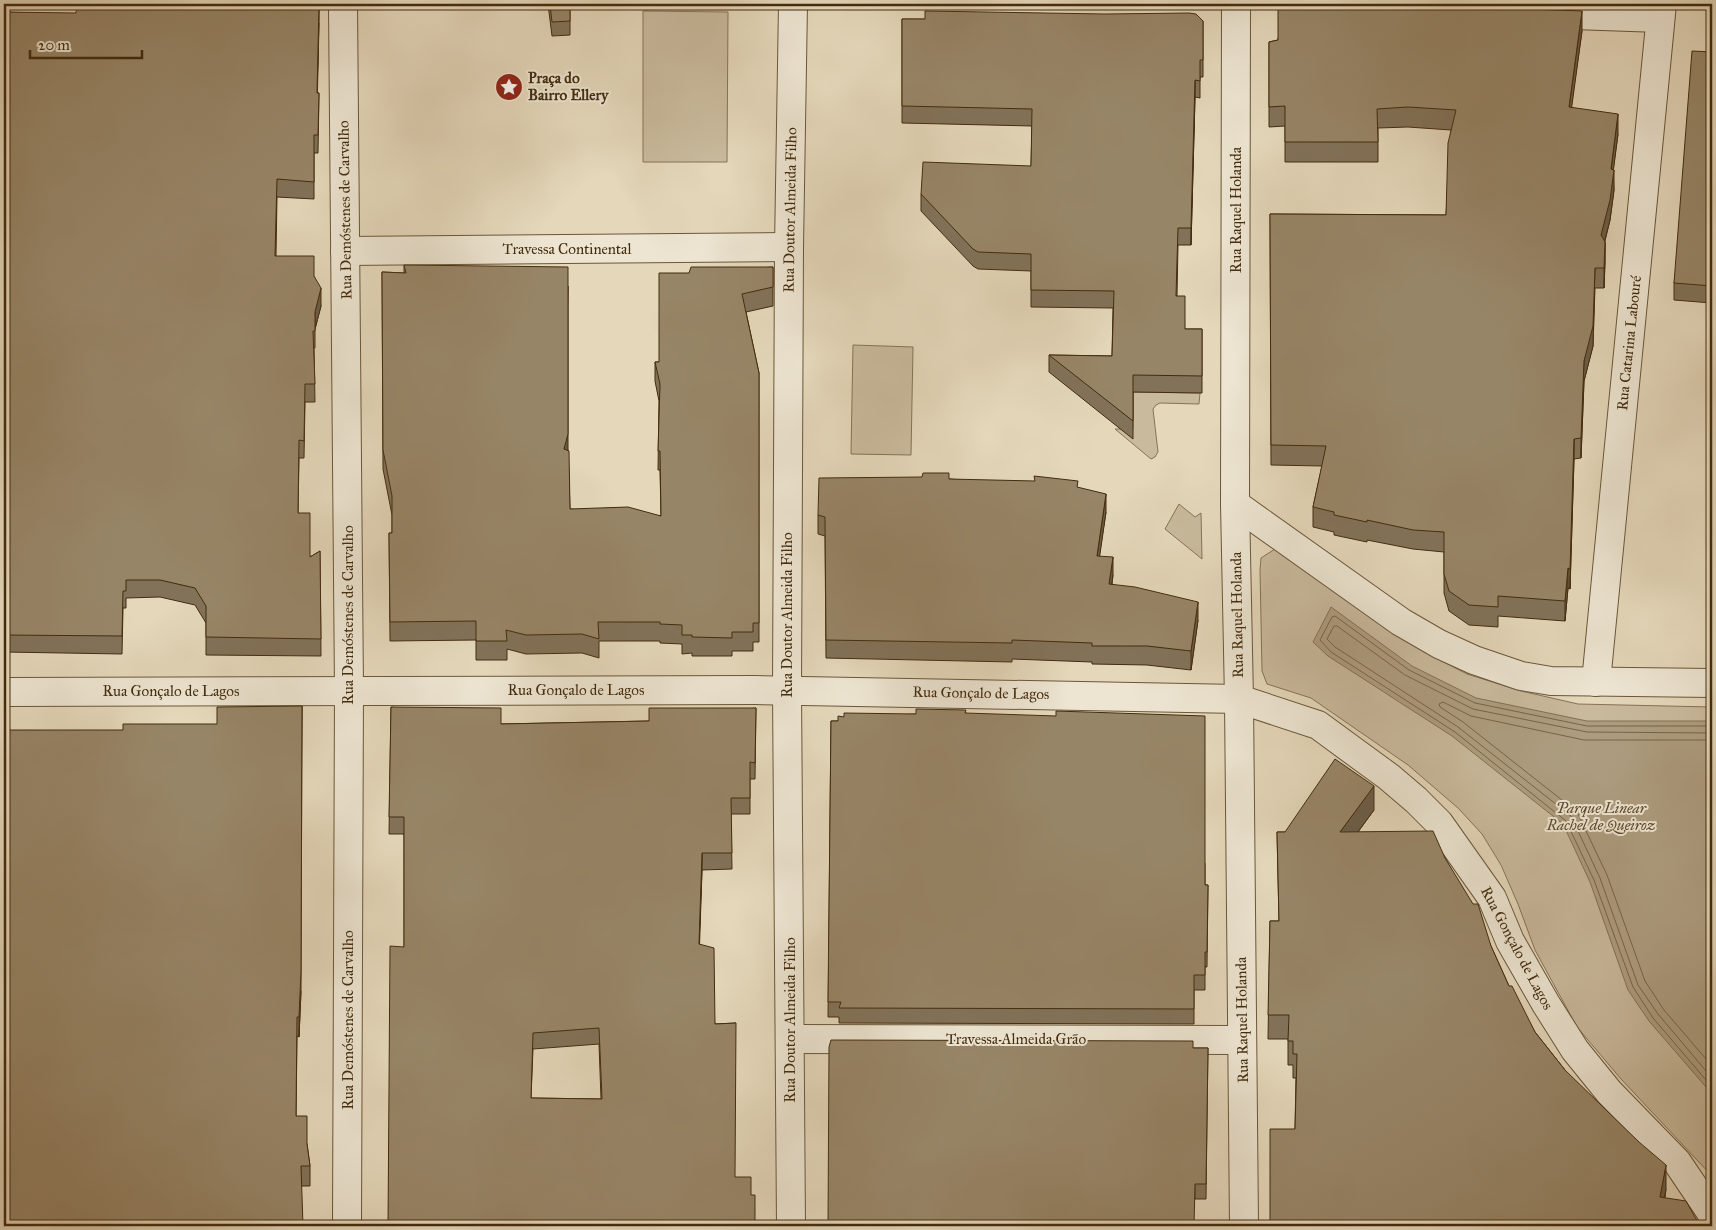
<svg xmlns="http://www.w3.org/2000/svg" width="1716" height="1230" font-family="'IM FELL Great Primer',serif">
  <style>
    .green { fill: #c9ba9d; stroke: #867356 }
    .water { fill: #ad9d80; stroke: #837052 }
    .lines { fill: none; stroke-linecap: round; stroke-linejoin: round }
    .shore { stroke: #786447; stroke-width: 1 }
    .street-casing { stroke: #6b5739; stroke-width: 30 }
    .street { stroke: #ede5d2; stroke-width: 28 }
    .wall { fill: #827259; stroke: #432c0e; fill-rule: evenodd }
    .shaded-wall { fill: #6a5d48; stroke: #432c0e }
    .building { fill: #978567; stroke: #432c0e; fill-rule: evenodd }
    .labels { text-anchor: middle; stroke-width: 4; stroke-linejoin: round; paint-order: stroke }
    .poi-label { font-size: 15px; font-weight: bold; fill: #432c0e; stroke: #ede5d2; text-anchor: start }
    .street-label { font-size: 15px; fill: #432c0e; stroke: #ede5d2 }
    .park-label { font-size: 15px; font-style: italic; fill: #5e482b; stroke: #ede5d2 }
  </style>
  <rect width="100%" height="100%" fill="#e4d7ba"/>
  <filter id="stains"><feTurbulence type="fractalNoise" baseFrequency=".004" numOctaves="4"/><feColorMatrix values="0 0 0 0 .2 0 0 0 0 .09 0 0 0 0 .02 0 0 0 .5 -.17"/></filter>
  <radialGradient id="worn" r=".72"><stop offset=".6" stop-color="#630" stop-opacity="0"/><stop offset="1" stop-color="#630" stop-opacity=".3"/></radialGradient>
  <!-- green -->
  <g class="green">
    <path d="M643,11l85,1 -1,150h-84z"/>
    <path d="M853,345l60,2 -2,108 -60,-1z"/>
    <path d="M1133,392l67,1 -1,11 -39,-1 -4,2 -3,4 5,43 -3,5 -4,2 -36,-30h18z"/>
    <path d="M1179,504l16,13 6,-4 1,46 -37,-30z"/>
    <path d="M1275,549l130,91 29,17 33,17 54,17 57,13 134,3v469l-91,-97 -44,-52 -42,-77 -17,-46 -17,-39 -19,-31 -24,-26 -50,-43 -97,-67 -44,-14 -5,-13 -2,-101 1,-12z"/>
  </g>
  <!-- water -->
  <path class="water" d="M1331,607l81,59 64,32 111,23h125v373l-63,-73 -21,-31 -38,-108 -27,-58 -111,-88 -124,-80 -15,-14z"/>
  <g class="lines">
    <!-- shore -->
    <g class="shore">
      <path d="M1712,726h-125l-112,-23 -66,-33 -74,-54 -3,1 -12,23 11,12 124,80 111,89 28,59 39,107 20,31 59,69"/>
      <path d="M1712,733l-125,-1 -114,-23 -68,-34 -68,-49h-3l-7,13 8,8 123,80 113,89 29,62 38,107 20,29 54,64"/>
      <path d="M1712,740h-128l-113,-24 -28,-14 -4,2 1,3 23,15 114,90 30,63 38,106 19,29 48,56"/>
    </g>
    <!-- street casing -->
    <g class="street-casing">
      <g id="street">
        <path d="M343,4l6,687 -2,535"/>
        <path d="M1236,4l-1,500 4,195 5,527"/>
        <path d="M1545,14l115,4"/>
        <path d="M345,251l444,-4"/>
        <path d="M1235,504l166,118 38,22 35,16 47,16 30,5 161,2"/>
        <path d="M1596,682l66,-678"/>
        <path d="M4,692l751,-2 484,9 79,26 71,52 27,23 23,23 53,75 18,43 36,63 29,46 34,42 68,70 35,52"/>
        <path d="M790,1039l452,1"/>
        <path d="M791,1226l-4,-536 2,-443 4,-243"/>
      </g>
    </g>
    <!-- street -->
    <use href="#street" class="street"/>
  </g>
  <!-- wall -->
  <g class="wall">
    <path d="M548,4h22v31l-18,1z"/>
    <path d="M1281,4h125l176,27 -11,76 47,27 -5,36 1,20 -4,30 -5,21v21l-1,26h-9l-2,58 -9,35 -3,77 -7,1 -4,130 -2,-1 -3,33 -67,-5v11l-29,-2 -20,-14 -5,-18v-41l-31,-3 -46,-9v2l-33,-7v-3l-21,-5v-20l9,-41 -51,-1 -1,-251 176,1 5,-85 -43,-3 -30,1v34h-93v-36l-16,1v-85l9,-2 4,-31z"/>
    <path d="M4,12l315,11 -2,70h2l-1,60h-4v46l-37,-2 -1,59 38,20 7,30 -6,23v19h-1l1,54h-10l-1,56h-5l-1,55 12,44 10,-6 1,105 -115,-1v-32l-11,-18 -35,-8 -34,1v10h-3l-1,46 -118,-2z"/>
    <path d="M902,19l301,2v56h-3v21l-5,-1 -4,148h-13l-1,51 8,33h17v64l-69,-1v47l-84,-67v-17l63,1 1,-48 -82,-1v-36l-53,-2 -5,-3 -52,-55v-17l110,-28 1,-40 -130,-3z"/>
    <path d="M1712,52v251l-38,-3v-17z"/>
    <path d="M404,265l164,185 2,59 91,7 -1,-46h-2l1,-69 -4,-20v-19h4l30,-89 84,-6v39l-27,6 13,61v269h-6v9h-21v5h-40v-3l-10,1v-10l-22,-1v-2h-61v17l-17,-5 -56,1 -19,-5v11h-31v-20l-86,1 -1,-108h3v-18l-9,-46 -1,-197 22,1z"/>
    <path d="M949,479l129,9 28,24 -7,45 14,18 -1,9 86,36 -7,50 -44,-5 -55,-1v-2l-80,-3v3l-186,-4 -1,-122 -7,-2v-19z"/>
    <path d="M391,707l110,17 148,-3 107,-13 -1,71h-5v35h-19l1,55 -30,1 -3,74 16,80 21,-1 -348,203 16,-279v-113h-15zM599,1044l2,55 -70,-1 2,-49z"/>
    <path d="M966,713l239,150v22h3l-1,82h-2v23h-11v34l-355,-1v-6h-11l3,-296h7l6,-4 72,-3z"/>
    <path d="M1374,810l-16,22 87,26 46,88 18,40 26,46 30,38 101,119 -1,9 35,28 -405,-97 1,-51h-3v-13h-5v-26h-20l2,-118h9l-2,-89h8z"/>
    <path d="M301,991l-2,46 -2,-1 -1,80 11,28 3,22v20h-8l-298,40z"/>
    <path d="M1193,1048h15l-2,151h-11z"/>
  </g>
  <!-- shaded-wall -->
  <g class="shaded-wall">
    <path d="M319,5v18l-2,88v-18z"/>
    <path d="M1582,11v20l-13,96v-20z"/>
    <path d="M1195,80v17l-4,148v-17z"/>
    <path d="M1618,114v20l-7,55v-20z"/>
    <path d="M1614,170v20l-4,30 -9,35v-20z"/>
    <path d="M1605,242v20l-1,26v-20z"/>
    <path d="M1595,268l-2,78 -9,35 -3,77v-20l3,-77z"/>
    <path d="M568,286v167l-4,15z"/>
    <path d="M321,288v18l-6,23v-17z"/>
    <path d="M1574,439v20l-4,130v-20z"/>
    <path d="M1106,494v18l-9,63v-19z"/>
    <path d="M1113,557v18l-4,27v-18z"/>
    <path d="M1568,568v20l-3,33v-20z"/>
    <path d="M1198,602v18l-7,50v-19z"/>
    <path d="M302,706l-1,285 -2,46v-20z"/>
    <path d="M1374,786v24l-34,46v-24z"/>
    <path d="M702,853v17l-3,91v-17z"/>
    <path d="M1666,1165v24l-6,32v-24z"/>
  </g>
  <!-- building -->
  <g class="building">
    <path d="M77,4l242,1 -2,88h2l-1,42h-4v47l-37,-3 -2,77h39v20l7,12 -6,24v19h-2l2,53h-10l-1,57 -5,-1 -1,73h12v44l10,-6 1,88 -115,-2v-31l-11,-18 -35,-8h-34v11h-3l-1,45 -118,-1v-623l72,1z"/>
    <path d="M550,4h20v17l-18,1z"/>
    <path d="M1285,4h121l176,7 -13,96 49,7 -7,55 3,1 -4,30 -9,35 4,7 -1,26h-9l-2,58 -9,35 -3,77 -7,1 -4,130 -2,-1 -3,33 -67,-5v11l-29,-2 -20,-14 -5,-17v-42l-31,-2 -46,-10v2l-33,-7v-3l-21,-5 13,-61 -55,-1 -1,-231 176,1 2,-72 8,-33 -48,-3 -31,2 1,33h-93v-36l-16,1v-65l9,-2v-31h8z"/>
    <path d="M925,11l179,3 85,-1 7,1 7,7v39h-3v21l-5,-1 -4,148h-13l-2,68h9v33h17v47l-69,-1v46l-84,-66 63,1 2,-65 -83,-1v-36l-53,-2 -5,-3 -52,-55 2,-32 108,4 1,-57 -130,-3v-87h23z"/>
    <path d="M1692,51l20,1v234l-38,-3z"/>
    <path d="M404,265l164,2v167l-4,15 5,2 1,58 58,-2 33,9 -1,-65h-2l2,-67 -5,-22h4v-89h30l2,-6h82v20l-31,7 17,79v250h-6v9h-21v6l-40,-1v-2h-10v-10l-22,-1v-2h-62l1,17 -17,-5 -56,1 -20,-5 1,11h-31v-20l-86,1 -1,-89h3v-37l-9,-46 -1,-178 24,1z"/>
    <path d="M923,473h26v6l86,2 -1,-5 44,5 -1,6 29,7 -9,62 16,1 -4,27 26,3 63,15 -7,49 -44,-5h-55v-3l-80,-3v3l-186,-3 -1,-123 -7,-2 1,-37 103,-1z"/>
    <path d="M302,706l-1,265 -2,46h-2l-1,99h11v28l3,22h-9l2,60h-299v-496h119v-6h94v-17z"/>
    <path d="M391,707l110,1v16l148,-3v-13h107l-1,55 -5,-1v36h-19l1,55h-30l-3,91 15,4 1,76 21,-1 -1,154h16v18h4v31h-367l2,-280 14,1v-130h-15zM599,1028l3,71 -71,-1 2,-65z"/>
    <path d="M916,709l50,1 -1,3 91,3v-5l149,5v169h3l-1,67h-2v23h-11v34l-355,-1 2,-6h-13l3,-281h7v-5l6,1v-4l72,1z"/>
    <path d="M1335,759l39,27 -34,46 93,-1 12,27 28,46h5l13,42 18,40h3l23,46 30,38 74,72 27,23 -6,32 26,4 14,25h-430v-97h25l2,-75h-4v-13h-5l1,-26h-21l2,-94h9l-2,-89h8z"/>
    <path d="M831,1040l362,1v7h15l-2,136h-11l-1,42h-366l1,-179z"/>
  </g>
  <!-- icons -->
  <defs>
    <g id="sight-disc" transform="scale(1.4375)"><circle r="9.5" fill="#8f2418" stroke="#ede5d2"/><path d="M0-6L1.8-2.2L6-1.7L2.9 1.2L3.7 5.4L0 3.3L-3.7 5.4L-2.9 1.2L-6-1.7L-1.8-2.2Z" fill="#fff"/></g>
  </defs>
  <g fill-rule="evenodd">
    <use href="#sight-disc" x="509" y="87"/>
  </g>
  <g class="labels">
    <!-- poi labels -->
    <g class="poi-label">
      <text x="528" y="83">Praça do<tspan x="528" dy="17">Bairro Ellery</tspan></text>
    </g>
    <!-- street labels -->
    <g class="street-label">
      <text transform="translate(345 210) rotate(-91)" y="5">Rua Demóstenes de Carvalho</text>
      <text transform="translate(790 210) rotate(-89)" y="5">Rua Doutor Almeida Filho</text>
      <text transform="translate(1236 210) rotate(-90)" y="5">Rua Raquel Holanda</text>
      <text x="567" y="254">Travessa Continental</text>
      <text transform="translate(1629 343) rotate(-84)" y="5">Rua Catarina Labouré</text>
      <text transform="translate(348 615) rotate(-90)" y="5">Rua Demóstenes de Carvalho</text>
      <text transform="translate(787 615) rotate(-90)" y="5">Rua Doutor Almeida Filho</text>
      <text transform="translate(1237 615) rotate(-91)" y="5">Rua Raquel Holanda</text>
      <text x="576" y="695">Rua Gonçalo de Lagos</text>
      <text x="171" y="696">Rua Gonçalo de Lagos</text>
      <text transform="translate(981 693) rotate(1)" y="5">Rua Gonçalo de Lagos</text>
      <text transform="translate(1517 948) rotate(62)" y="5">Rua Gonçalo de Lagos</text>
      <text transform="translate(348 1020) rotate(-90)" y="5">Rua Demóstenes de Carvalho</text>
      <text transform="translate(790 1020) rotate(-90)" y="5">Rua Doutor Almeida Filho</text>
      <text transform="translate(1242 1020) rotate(-91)" y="5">Rua Raquel Holanda</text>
      <text x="1016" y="1044">Travessa Almeida Grão</text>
    </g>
    <!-- park labels -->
    <g class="park-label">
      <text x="1601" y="813">Parque Linear<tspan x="1601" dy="17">Rachel de Queiroz</tspan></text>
    </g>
  </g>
  <!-- margin -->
  <rect width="1716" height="1230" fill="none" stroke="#e4d7ba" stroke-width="20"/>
  <rect x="5" y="5" width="1706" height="1220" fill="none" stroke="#432c0e" stroke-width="2.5"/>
  <rect x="10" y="10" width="1696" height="1210" fill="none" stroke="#432c0e"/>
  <!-- scale -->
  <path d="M30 50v8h112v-8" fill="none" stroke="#432c0e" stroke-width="2.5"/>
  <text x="38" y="50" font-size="15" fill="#432c0e" stroke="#ede5d2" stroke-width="4" paint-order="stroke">20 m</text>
  <rect width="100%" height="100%" filter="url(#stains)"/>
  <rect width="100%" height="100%" fill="url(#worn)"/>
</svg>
